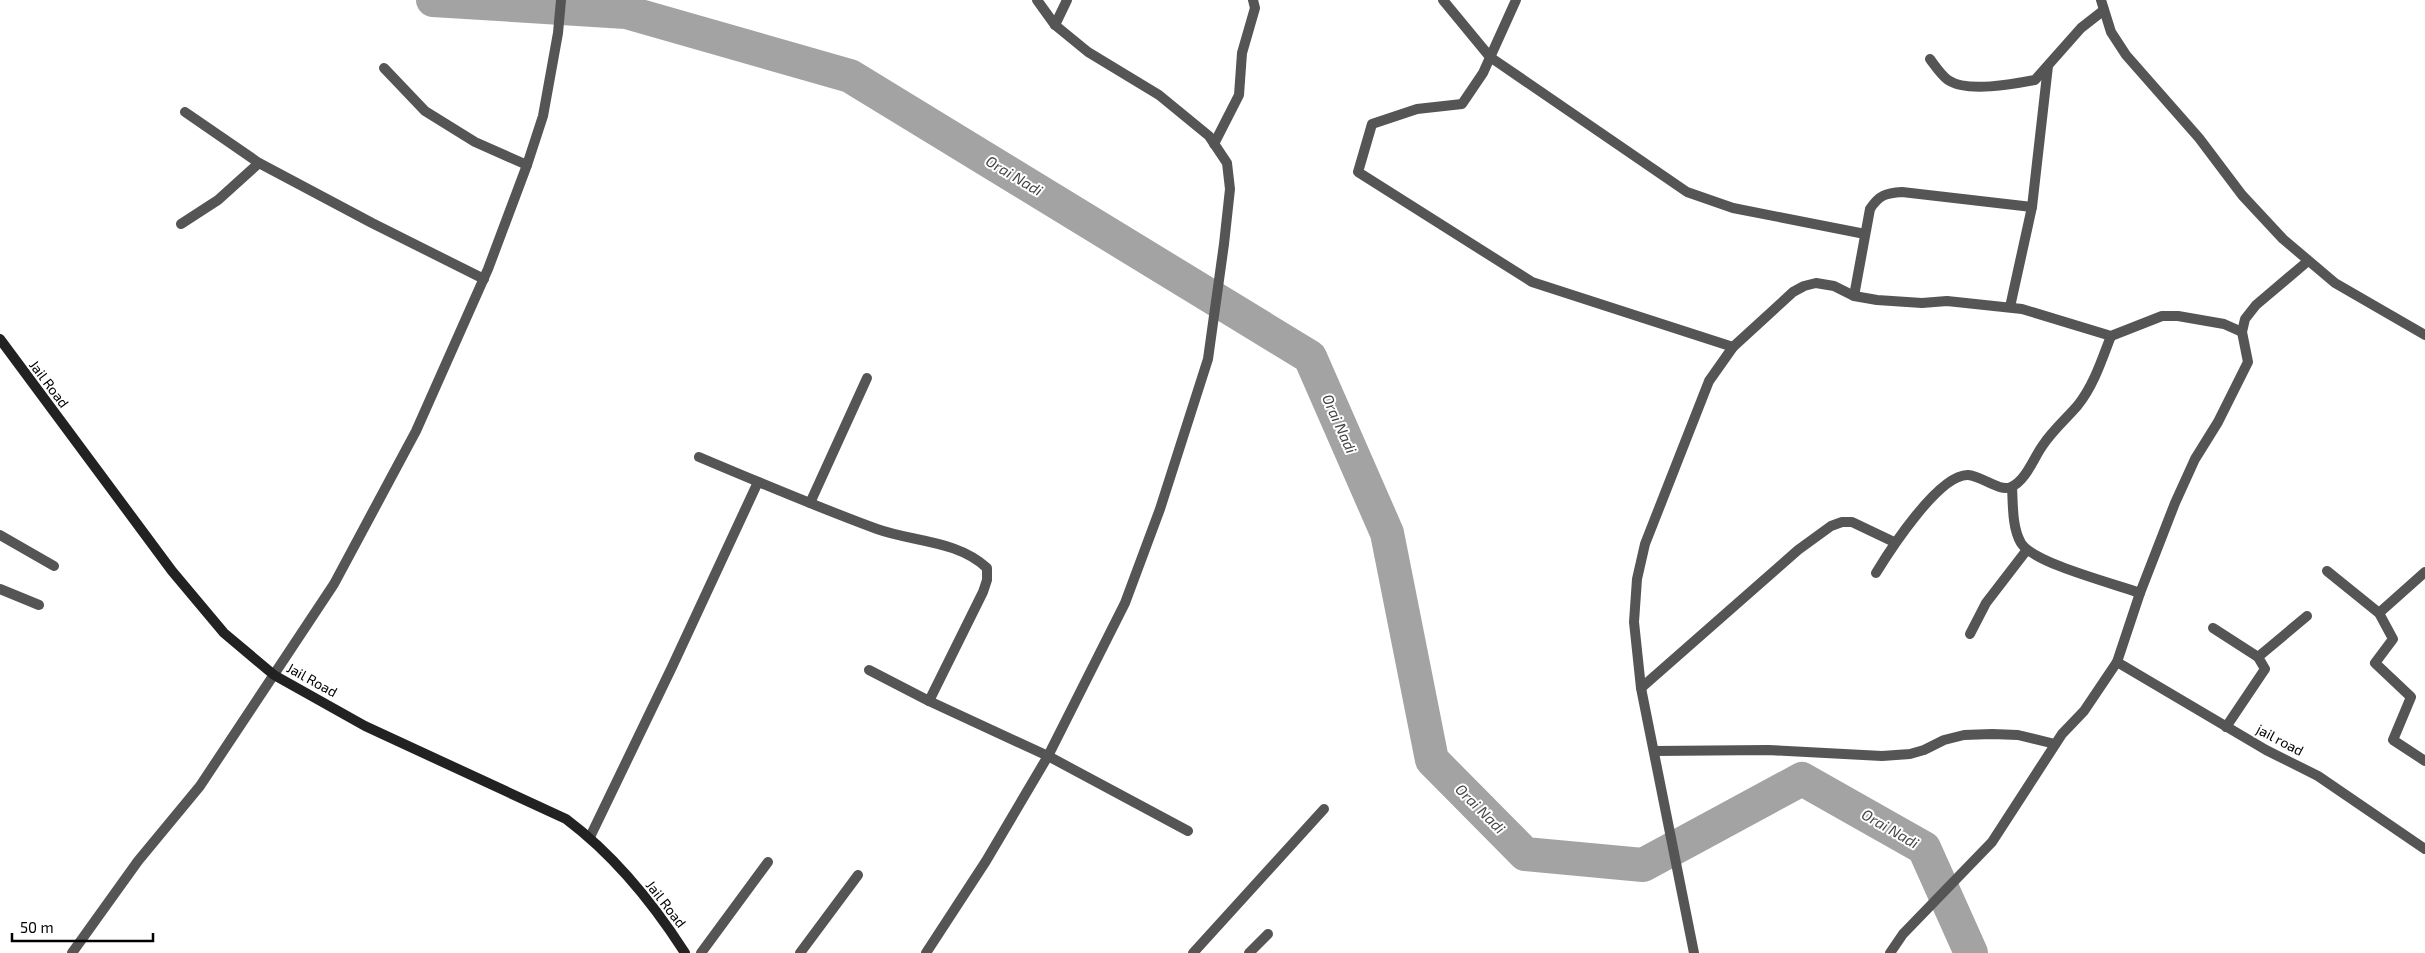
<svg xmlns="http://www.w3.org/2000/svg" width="2425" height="953" font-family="'Exo 2',sans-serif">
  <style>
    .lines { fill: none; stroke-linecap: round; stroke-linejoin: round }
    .river { stroke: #a3a3a3; stroke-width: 34 }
    .street { stroke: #555; stroke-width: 10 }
    .secondary { stroke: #222; stroke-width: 10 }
    .labels { text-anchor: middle; stroke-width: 4; stroke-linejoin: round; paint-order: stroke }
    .street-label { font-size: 14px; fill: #000; stroke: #fff }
    .water-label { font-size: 15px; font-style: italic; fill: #444; stroke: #fff }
  </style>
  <rect width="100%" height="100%" fill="#fff"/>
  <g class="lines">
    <!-- river -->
    <path class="river" d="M433,0l193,12 224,64 460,281 77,176 45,227 93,94 118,11 159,-86 122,69 47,105"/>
    <!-- street -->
    <g class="street">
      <path d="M1443,0l47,57 197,135 46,16 132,26"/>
      <path d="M1516,0l-33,73 -21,31 -45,5 -45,15 -14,48 174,110 201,65"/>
      <path d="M2101,0l10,32 15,23 73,83 43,57 41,44 52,44 90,52"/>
      <path d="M1055,25l12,-25"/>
      <path d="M1930,59c6,8 11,16 18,21 19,13 66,4 87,0l46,-52 23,-18"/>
      <path d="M384,68l41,43 50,31 52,23"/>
      <path d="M185,112l74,51 113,60 112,56"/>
      <path d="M1214,144l25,-49 3,-42 13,-45 -2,-8"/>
      <path d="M181,224l37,-24 41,-37"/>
      <path d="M1854,296l16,-87c9,-14 16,-16 32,-17l130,15"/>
      <path d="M2010,307l22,-100 16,-141"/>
      <path d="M699,457c59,25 118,50 178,72 36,13 80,11 110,39v12l-4,12 -54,109"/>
      <path d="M2012,487c1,17 0,41 9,56 12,20 94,41 119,50"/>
      <path d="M810,503l57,-125"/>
      <path d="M0,535l54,31"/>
      <path d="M2327,571l52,42 14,26 -18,24 36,34 -18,43 32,21"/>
      <path d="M1876,573c14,-23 63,-99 92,-98 14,1 31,17 43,12 15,-6 23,-30 32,-42 10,-15 24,-27 35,-40 16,-20 24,-46 33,-69"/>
      <path d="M0,589l39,16"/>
      <path d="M2379,613l46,-41"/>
      <path d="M2213,628l45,29"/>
      <path d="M1970,634l16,-31 40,-52"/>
      <path d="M2117,662l149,88 52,26 107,73"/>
      <path d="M869,670l60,31 119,55 140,75"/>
      <path d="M1641,688l157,-138 33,-24 11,-4h10l42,20"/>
      <path d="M2226,727l39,-58 -7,-12 49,-41"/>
      <path d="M1654,751l114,-1 114,6 28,-2 14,-4 20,-10 20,-5 28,-1 26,1 37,9"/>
      <path d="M590,837l82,-170 86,-185"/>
      <path d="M72,953l66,-92 62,-75 134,-202 82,-153 72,-162 39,-104 16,-49 15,-83 3,-33"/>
      <path d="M701,953l67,-91"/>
      <path d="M800,953l58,-78"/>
      <path d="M926,953l60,-92 62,-105 77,-153 35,-94 48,-150 16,-115 6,-55 -3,-26 -18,-27 -50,-41 -71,-43 -33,-27 -18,-25"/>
      <path d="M1193,953l131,-144"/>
      <path d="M1249,953l19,-19"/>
      <path d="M1694,953l-53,-265 -7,-66 3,-43 8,-35 64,-163 24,-34 60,-55 11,-6 12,-3 18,3 20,10 23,4 45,3 25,-2 75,8 89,27 51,-20h16l46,8 18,8"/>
      <path d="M1890,953l13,-19 89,-92 70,-108 22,-23 33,-49 23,-69 35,-90 20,-44 23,-37 30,-60 -6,-30 3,-13 11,-14 52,-44"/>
    </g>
    <!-- secondary -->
    <path class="secondary" d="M0,339l172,232 52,62 50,42 91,51 201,93c48,36 87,84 119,134"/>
  </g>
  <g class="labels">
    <!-- street labels -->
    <g class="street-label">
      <text transform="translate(49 384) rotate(53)" y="5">Jail Road</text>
      <text transform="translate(312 680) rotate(29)" y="5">Jail Road</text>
      <text transform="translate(2280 740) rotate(28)" y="5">jail road</text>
      <text transform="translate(666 904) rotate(52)" y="5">Jail Road</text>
    </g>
    <!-- water labels -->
    <g class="water-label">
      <text transform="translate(1014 176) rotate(31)" y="5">Orai Nadi</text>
      <text transform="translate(1339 424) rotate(66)" y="5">Orai Nadi</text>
      <text transform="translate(1480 809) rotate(45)" y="5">Orai Nadi</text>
      <text transform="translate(1890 829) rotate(30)" y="5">Orai Nadi</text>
    </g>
  </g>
  <!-- scale -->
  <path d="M12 933v8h141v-8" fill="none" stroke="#000000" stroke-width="2.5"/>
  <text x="20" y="933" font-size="15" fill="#000000" stroke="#ffffff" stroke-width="4" paint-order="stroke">50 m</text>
</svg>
